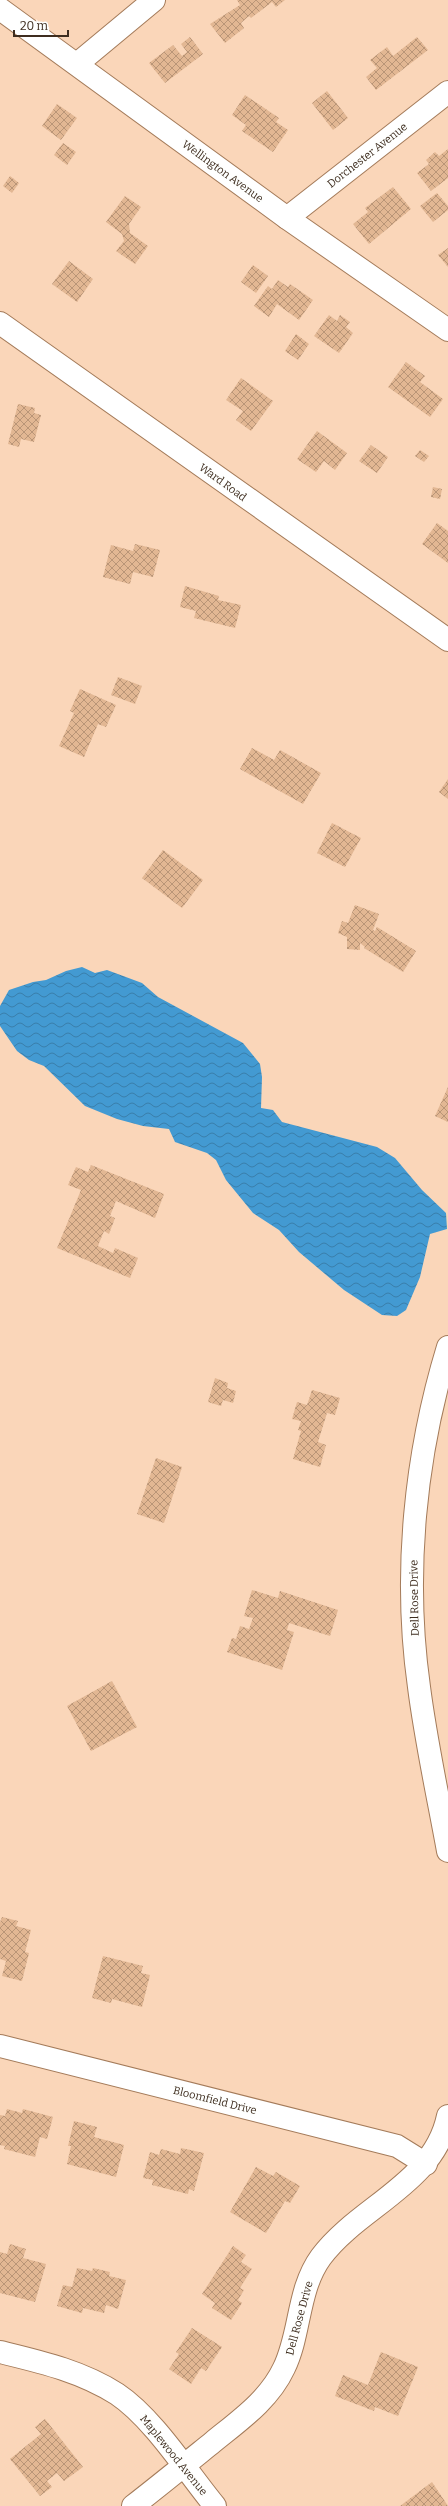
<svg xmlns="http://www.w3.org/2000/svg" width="448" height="2506" font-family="Bitter,serif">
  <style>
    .water { fill: url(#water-waves) }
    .building { fill: url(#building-cross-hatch) }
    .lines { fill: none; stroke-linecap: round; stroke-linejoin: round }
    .minor-casing { stroke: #a47b5a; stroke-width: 24 }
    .minor { stroke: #fff; stroke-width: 22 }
    .labels { text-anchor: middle; stroke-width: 4; stroke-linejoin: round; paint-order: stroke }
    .street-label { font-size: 11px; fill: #3e2d1f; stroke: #fefffe }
  </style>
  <defs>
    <pattern id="water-waves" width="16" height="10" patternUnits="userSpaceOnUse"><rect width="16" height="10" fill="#439ad2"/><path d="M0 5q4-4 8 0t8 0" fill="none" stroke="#397eaa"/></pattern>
    <pattern id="building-cross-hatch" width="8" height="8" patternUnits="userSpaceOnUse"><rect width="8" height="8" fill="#e2b793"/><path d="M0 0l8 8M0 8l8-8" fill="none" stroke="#b99577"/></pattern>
  </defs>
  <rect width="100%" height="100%" fill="#fad6b9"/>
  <!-- water -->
  <path class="water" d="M82,967l13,6 12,-3 35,13 16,14 85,46 17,21 2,13 -1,31 12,2 9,12 95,25 18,11 27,32 24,23 1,16 -17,5 -10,43 -14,33 -9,6 -15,-1 -38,-25 -45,-38 -20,-22 -26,-17 -27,-33 -10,-20 -9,-7 -32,-11 -6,-13 -26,-3 -26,-7 -32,-13 -41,-40 -15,-6 -12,-9 -17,-25v-20l9,-16 24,-8 13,-2 20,-9z"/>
  <!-- building -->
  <g class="building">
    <path d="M237,0h48l-9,7 -4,-5 -21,16 -2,-2 -8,7 3,5 -19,15 -15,-19 30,-19z"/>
    <path d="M190,37l13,17 -38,29 -16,-20 24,-18 9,11 5,-4 -6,-8z"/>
    <path d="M417,37l11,13 -52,40 -10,-13 11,-9 -7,-8 17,-13 6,9z"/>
    <path d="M327,91l21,27 -15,12 -21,-27z"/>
    <path d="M245,95l34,23 -3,4 12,8 -15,22 -31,-21 4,-6 -14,-10z"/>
    <path d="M57,104l20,14 -16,22 -19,-14z"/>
    <path d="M63,143l13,9 -9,13 -13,-10z"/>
    <path d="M448,149v29l-17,13 -14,-18 12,-9 -3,-4 9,-8 4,4z"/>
    <path d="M10,176l9,7 -7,10 -9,-7z"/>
    <path d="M393,187l18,22 -42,35 -16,-20 15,-12 -3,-4z"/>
    <path d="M437,193l11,13v4l-15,12 -13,-16z"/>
    <path d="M125,196l16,11 -12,17 1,9 18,13 -13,18 -19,-13 8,-10 -2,-7 -16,-12z"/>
    <path d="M448,248v19l-10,-12z"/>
    <path d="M69,261l24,18 -16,23 -25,-18z"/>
    <path d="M253,265l15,11 -12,17 -15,-11z"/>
    <path d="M278,280l10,7 2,-3 23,16 -14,20 -22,-16 -8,13 -15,-11 14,-20 4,3z"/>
    <path d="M329,315l8,6 3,-6 10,7 -4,5 7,6 -14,20 -25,-17z"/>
    <path d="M296,334l13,10 -11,16 -13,-9z"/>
    <path d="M406,362l19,14 -5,6 23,17 -13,18 -42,-30z"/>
    <path d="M241,378l32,23 -22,30 -15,-11 7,-9 -17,-11z"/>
    <path d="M18,404l17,4 -1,5 7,2 -7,27 -13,-3 -2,8 -11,-3z"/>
    <path d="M317,431l30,22 -12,17 -11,-9 -8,11 -19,-13z"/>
    <path d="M371,445l17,12 -11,16 -18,-12z"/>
    <path d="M420,450l9,6 -5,6 -9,-6z"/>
    <path d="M433,487l9,2 -2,10 -9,-2z"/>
    <path d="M437,523l11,8v32l-26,-19z"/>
    <path d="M135,544l25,6 -7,27 -20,-5 -3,12 -27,-7 8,-32 22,6z"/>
    <path d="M185,586l34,10 -1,4 23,5 -6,23 -41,-10 2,-7 -16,-4z"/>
    <path d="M118,677l24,9 -7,18 -24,-9z"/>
    <path d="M80,689l36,16 -10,22 -8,-3 -14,33 -25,-11 15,-33 -4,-2z"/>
    <path d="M252,748l22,12 6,-10 41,23 -18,31 -63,-35z"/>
    <path d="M448,779v20l-9,-7z"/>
    <path d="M332,823l29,15 -16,29 -28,-14z"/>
    <path d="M163,850l40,30 -21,28 -40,-30z"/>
    <path d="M355,905l24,9 -6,16 2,1 2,-4 39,24 -13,21 -39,-24 1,-1 -5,-4v7l-13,-1v-12l-9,-4 4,-12 6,2z"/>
    <path d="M448,1087v35l-13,-6z"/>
    <path d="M91,1165l73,29 -9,24 -39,-17 -6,15 5,2 -6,16 -5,-3 -6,15 15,7 2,-5 23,10 -8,20 -73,-30 24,-58 -13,-5 8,-18 12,5z"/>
    <path d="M215,1378l13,5 -1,5 9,3 -3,12 -10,-3 -2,6 -13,-4z"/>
    <path d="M312,1390l28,8 -5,17 -8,-2 -9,29 8,3 -6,22 -27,-8 8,-28 -3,-1 3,-9 -9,-2 5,-17 10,3z"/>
    <path d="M156,1458l26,9 -18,56 -27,-9z"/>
    <path d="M252,1590l26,8 2,-7 58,19 -8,26 -41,-13 -2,7 7,2 -12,38 -55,-18 5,-14 4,1 4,-13 9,3 4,-11 -9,-2z"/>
    <path d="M112,1681l25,46 -46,24 -24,-45z"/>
    <path d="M2,1917l16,4 -2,5 15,4 -6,22 4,1 -7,28 -20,-5 4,-15 -6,-2v-37z"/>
    <path d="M103,1956l40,10 -2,7 9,2 -8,32 -30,-8 -1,4 -19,-5z"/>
    <path d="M7,2109l15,4 1,-4 30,8 -6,22 -7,-2 -5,20 -31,-8 1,-3 -5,-1v-30l5,1z"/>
    <path d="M74,2121l23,6 -3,10 30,8 -8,32 -49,-13 4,-18h-3z"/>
    <path d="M181,2148l23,5 -10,38 -5,-2 -1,5 -36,-9 1,-5 -10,-2 7,-26 9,3 2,-6 19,5z"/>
    <path d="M256,2167l17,9 3,-4 24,14 -10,17 -5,-2 -19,32 -36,-21z"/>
    <path d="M10,2244l16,5 -3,9 23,6 -11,38 -35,-9v-41l7,2z"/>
    <path d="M233,2246l13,9 -5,7 11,7 -12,19 4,2 -6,10 4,3 -11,17 -19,-12 3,-5 -13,-9z"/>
    <path d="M77,2268l15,3 1,-3 17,4 -1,4 17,4 -8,29 -12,-4 -2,8 -21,-5 -1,5 -25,-7 6,-21 9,2z"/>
    <path d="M192,2328l30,19 -16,24 -5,-3 -10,16 -22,-15 10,-15 -3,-2z"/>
    <path d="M381,2352l37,15 -20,49 -23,-9 -1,4 -39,-15 8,-21 25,10z"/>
    <path d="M45,2419l38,48 -19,14 -7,-8 -10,8 5,6 -12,9 -30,-37 31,-25 -6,-7z"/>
    <path d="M432,2482l16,24h-48z"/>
  </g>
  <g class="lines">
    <!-- minor casing -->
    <g class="minor-casing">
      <g id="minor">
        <path d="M0,9l287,209 161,112"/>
        <path d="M77,64l77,-64"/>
        <path d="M287,218l161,-126"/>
        <path d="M0,323l448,317"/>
        <path d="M448,1347c-33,108 -45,227 -29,340 7,55 19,109 29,164"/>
        <path d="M0,2046l397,100 29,18"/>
        <path d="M0,2352c41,10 81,19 117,42 36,24 70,78 98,112"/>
        <path d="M133,2506c27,-21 54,-43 80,-64 27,-22 56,-42 71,-74 17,-35 13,-78 37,-111 38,-51 113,-73 127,-141"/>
      </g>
    </g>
    <!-- minor -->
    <use href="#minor" class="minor"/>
  </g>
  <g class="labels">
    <!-- street labels -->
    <g class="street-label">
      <text transform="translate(367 155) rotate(-38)" y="4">Dorchester Avenue</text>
      <text transform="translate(223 171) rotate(36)" y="4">Wellington Avenue</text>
      <text transform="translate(223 482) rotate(36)" y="4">Ward Road</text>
      <text transform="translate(414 1598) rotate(-91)" y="4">Dell Rose Drive</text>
      <text transform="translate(215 2100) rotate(14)" y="4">Bloomfield Drive</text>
      <text transform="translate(299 2318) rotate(-75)" y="4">Dell Rose Drive</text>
      <text transform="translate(174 2455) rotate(51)" y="4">Maplewood Avenue</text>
    </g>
  </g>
  <!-- scale -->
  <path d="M14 30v6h54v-6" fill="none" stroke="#3e2d1f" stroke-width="2"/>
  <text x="20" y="30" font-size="12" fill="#3e2d1f" stroke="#fefffe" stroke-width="3" paint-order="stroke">20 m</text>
</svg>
